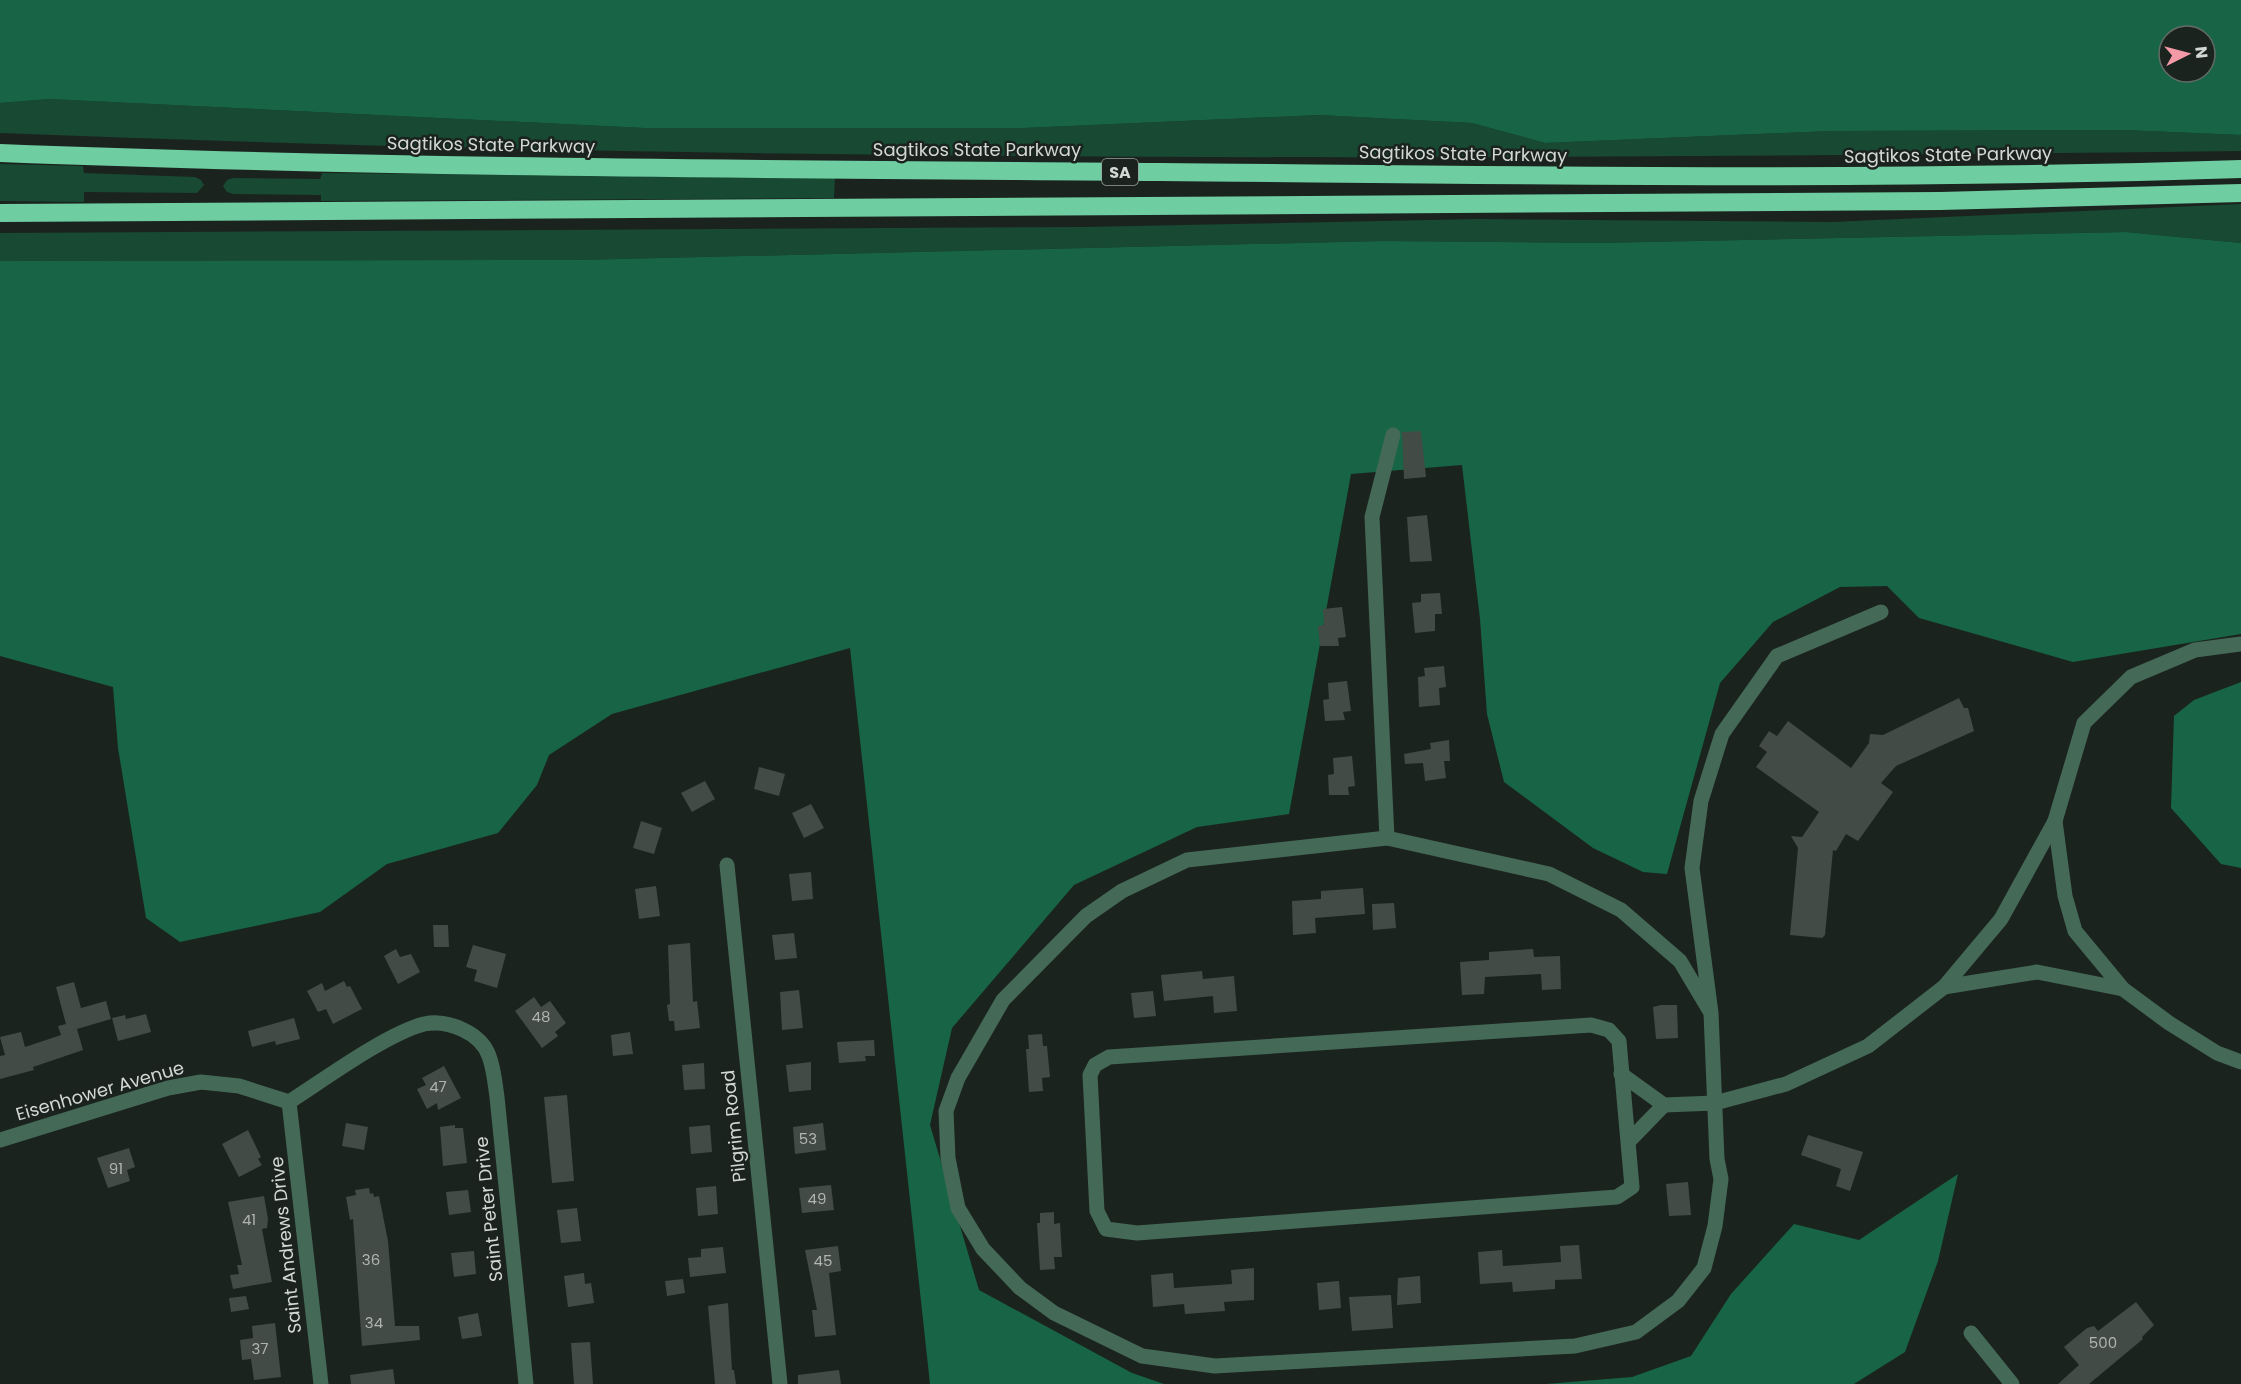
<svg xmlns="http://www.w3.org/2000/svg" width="2241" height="1384" font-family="Poppins,sans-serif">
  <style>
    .green { fill: #174933 }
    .forest { fill: #176546; fill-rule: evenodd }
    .building { fill: #434b46 }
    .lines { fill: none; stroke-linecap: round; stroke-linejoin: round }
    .minor { stroke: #456957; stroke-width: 15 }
    .highway { stroke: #6fcea1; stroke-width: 18 }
    .labels { text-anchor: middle; stroke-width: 5; stroke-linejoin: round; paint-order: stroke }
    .number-label { font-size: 15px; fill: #afb5b1 }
    .shield { fill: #1b231f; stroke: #9ca29e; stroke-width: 1.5 }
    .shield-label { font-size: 16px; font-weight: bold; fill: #d3d8d5 }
    .street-label { font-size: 18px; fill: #d3d8d5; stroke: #1b231f }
  </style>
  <rect width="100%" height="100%" fill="#1b231f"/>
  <!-- green -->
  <g class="green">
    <path d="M49,99l595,29h380l295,-13 153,8 73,20 285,-12 295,-1 116,5v16c-747,9 -1495,12 -2241,-18v-30z"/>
    <path d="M0,164l83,2 1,7 111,4 6,3 3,5 -7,8 -113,-1v10l-84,-1z"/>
    <path d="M322,173l513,5 -1,20 -513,3v-6l-88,-1 -6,-2 -4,-6 4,-6 6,-2 87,1z"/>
    <path d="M2241,204v39l-115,-11 -528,11 -215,-2 -806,19 -577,1v-28l1083,-6 395,-8 354,3z"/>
  </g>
  <!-- forest -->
  <g class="forest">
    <path d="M0,0h2241v135l-116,-5 -295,1 -285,12 -73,-20 -153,-8 -295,13h-380l-595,-29 -49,4zM2169,36h36v36h-36z"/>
    <path d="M2126,232l115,11v391l-168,28 -154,-44 -32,-32 -47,1 -67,35 -53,61 -53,191 -24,-2 -50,-24 -89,-66 -17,-68 -7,-95 -18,-154 -111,9 -62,340 -92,13 -123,58 -122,143 -22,97 49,165 153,83 32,11h-234l-80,-736 -238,66 -63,41 -12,30 -39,48 -111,31 -67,48 -140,30 -34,-24 -28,-170 -5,-61 -113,-31v-395l577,-1 806,-19 215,2z"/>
    <path d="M2241,682v186l-20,-4 -50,-56 3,-92 20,-16z"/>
    <path d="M1958,1174l-20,87 -33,91 -51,32h-308l86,-7 59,-21 40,-62 63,-70 65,16z"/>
  </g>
  <!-- building -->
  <g class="building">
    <path d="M1421,431l5,46 -22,2 -2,-47z"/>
    <path d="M1427,515l5,46 -22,1 -3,-45z"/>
    <path d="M1440,593l2,21h-7v17l-20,2 -3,-30 9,-1v-8z"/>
    <path d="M1342,607l4,30 -8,1 1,8h-19l-2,-20 6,-1 -1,-16z"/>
    <path d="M1444,666l2,21 -7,1 1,17 -21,2 -1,-30 7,-1 -1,-8z"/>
    <path d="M1347,681l4,30 -8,1 2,8 -20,1 -2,-21 6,-1 -1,-16z"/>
    <path d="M1959,698l5,10h4l6,23 -78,35 -15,17 12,9 -35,49 -12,-7 -10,17 -3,-1 -8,85 -3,3 -32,-3 8,-87 -7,-12 11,1 17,-25 -63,-45 11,-15 -8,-6 10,-15 8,5 11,-15 63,47 18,-25 1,-9 13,1z"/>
    <path d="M1449,740l1,21h-6l2,17 -21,3 -2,-18 -18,1 -1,-10 27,-5 -1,-6z"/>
    <path d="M1352,756l3,30 -7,1 1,8h-20l-1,-20 6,-1 -1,-16z"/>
    <path d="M759,767l26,7 -6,22 -25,-7z"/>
    <path d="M705,781l10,18 -23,13 -11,-19z"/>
    <path d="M811,804l13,24 -20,10 -12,-25z"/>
    <path d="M641,821l21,7 -8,26 -21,-6z"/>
    <path d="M811,872l2,27 -21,2 -3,-27z"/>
    <path d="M656,886l4,30 -21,3 -4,-30z"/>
    <path d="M1363,888l2,26 -50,4 1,15 -23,2 -1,-34 29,-2v-8z"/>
    <path d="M1394,903l2,25 -23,2 -1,-26z"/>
    <path d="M433,925h15l1,22h-15z"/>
    <path d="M794,933l3,25 -22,2 -3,-25z"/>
    <path d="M690,943l3,59 4,-1 3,27 -25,3 -1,-10h-5l-2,-16 3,-1 -2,-59z"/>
    <path d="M473,945l33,9 -9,34 -23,-7 3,-11 -11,-3z"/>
    <path d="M396,949l4,8 11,-3 9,18 -22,12 -14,-28z"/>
    <path d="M1533,949l1,8 26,-1 1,33 -19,1 -1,-16 -56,3 -1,17 -22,1 -2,-33 29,-2v-8z"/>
    <path d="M1202,971l1,8 31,-3 3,35 -23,2 -1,-17 -49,5 -3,-26z"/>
    <path d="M344,981l3,6 3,-1 12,23 -29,15 -7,-15 -8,3 -11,-21 15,-8 3,8z"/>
    <path d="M74,982l7,26 25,-7 5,18 -34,10 6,21 -50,17 1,3 -34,9v-23l5,-1 -5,-18 21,-5 4,15 36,-12 -3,-9 8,-2 -10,-37z"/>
    <path d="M799,990l4,38 -21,2 -2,-38z"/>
    <path d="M1153,991l3,25 -22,2 -3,-25z"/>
    <path d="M534,997l7,10 9,-6 16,22 -11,9 3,4 -16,12 -27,-37z"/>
    <path d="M1661,1005h16l1,33 -22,1 -3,-32z"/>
    <path d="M146,1014l5,18 -33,9 -6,-23 13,-3 1,4z"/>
    <path d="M294,1018l6,21 -24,6 -1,-4 -23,6 -4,-16z"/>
    <path d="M630,1032l3,22 -20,2 -2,-21z"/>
    <path d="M1042,1034l1,12h4l3,31 -8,1 1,13 -14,1 -3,-43h3l-1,-14z"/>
    <path d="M874,1040l1,16h-10l1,5 -27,2 -2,-21z"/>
    <path d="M811,1062v28l-22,2 -3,-27z"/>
    <path d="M704,1063l1,26 -21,1 -2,-25z"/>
    <path d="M444,1066l17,32 -23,12 -1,-7 -10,6 -10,-20 9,-4 -4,-7z"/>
    <path d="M567,1095l7,86 -22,2 -8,-86z"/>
    <path d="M346,1123l22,4 -4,23 -22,-4z"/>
    <path d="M823,1123l3,27 -31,4 -2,-27z"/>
    <path d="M455,1125v3h8l4,35 -24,3 -3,-39z"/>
    <path d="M710,1125l2,27 -21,2 -2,-27z"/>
    <path d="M248,1130l13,27 -3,2 4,6 -23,12 -17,-33z"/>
    <path d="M1808,1135l55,17 -13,39 -14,-5 5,-17 -40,-14z"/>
    <path d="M129,1148l6,19 -8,3 3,11 -22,7 -11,-30z"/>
    <path d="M1688,1182l3,33 -22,1 -3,-32z"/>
    <path d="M831,1185l3,25 -32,3 -3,-25z"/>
    <path d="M716,1186l2,28 -20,2 -2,-28z"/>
    <path d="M369,1188l1,6 3,-1 1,4 5,-1 9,45 7,85h24l1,14 -58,6 -9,-127 -3,1 -4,-23 10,-2 -1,-5z"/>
    <path d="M468,1190l3,22 -22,3 -3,-23z"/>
    <path d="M264,1196l4,23 -1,9 -5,1 10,53 -39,7 -3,-14 9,-1 -2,-9h5l-14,-63z"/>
    <path d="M577,1208l4,33 -20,2 -4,-33z"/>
    <path d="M1054,1212v12l6,-1 2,34h-8l1,12 -15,1 -3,-47h3v-10z"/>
    <path d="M1579,1245l3,34 -27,1v9l-42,3 -1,-10 -32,2 -2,-32 24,-2 1,16 58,-4 -1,-16z"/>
    <path d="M838,1246l3,25 -12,2 7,62 -21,2 -3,-27h5l-12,-60z"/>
    <path d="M723,1247l3,26 -36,4 -2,-19 13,-1v-8z"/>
    <path d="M474,1251l2,23 -22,3 -3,-24z"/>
    <path d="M1254,1268v32l-30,2 1,9 -40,3 -1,-10 -31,3 -2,-32 22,-2 1,15 58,-4 -1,-14z"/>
    <path d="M584,1273l1,11 6,-1 3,20 -26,4 -4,-31z"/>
    <path d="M1420,1276l1,27 -24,2 1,-27z"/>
    <path d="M683,1279l2,14 -18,3 -2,-15z"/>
    <path d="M1339,1281l2,27 -22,2 -2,-27z"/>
    <path d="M1391,1295l2,33 -41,3 -3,-34z"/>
    <path d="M246,1296l3,13 -18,3 -2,-14z"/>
    <path d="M2136,1302l18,23 -12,12 1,2 -54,45h-31l21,-19 -15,-18 23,-19 7,-2 4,5z"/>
    <path d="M728,1303l4,67h2l2,14h-21l-7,-78z"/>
    <path d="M478,1313l4,23 -20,3 -4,-22z"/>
    <path d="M275,1323l6,54 -27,3 -3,-21 -9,1 -2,-20 13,-2 -1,-12z"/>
    <path d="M590,1342l3,42h-19l-3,-41z"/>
    <path d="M393,1369l2,15h-44l-1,-9z"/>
    <path d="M839,1370l2,14h-43v-9z"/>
  </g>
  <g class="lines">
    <!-- minor -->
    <g class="minor">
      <path d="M2241,644l-46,6 -64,27 -47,46 -29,98 10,75 10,35 48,58 46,34 48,30 24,9"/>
      <path d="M1387,838l-15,-321 21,-82"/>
      <path d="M727,865l53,519"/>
      <path d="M1944,987l93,-15 86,17"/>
      <path d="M1711,1013l-31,-52 -59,-51 -72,-36 -162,-36 -200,22 -65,31 -36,25 -83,84 -45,78 -12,33 2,47 10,50 25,41 37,39 34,25 88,43 73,10 360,-20 61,-14 42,-31 26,-33 11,-42 6,-47 -4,-20 -6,-146 -19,-145 9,-67 21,-67 55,-78 104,-44"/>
      <path d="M1591,1025l18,5 10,11 13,146 -15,10 -480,36 -31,-4 -9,-18 -7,-136 5,-10 14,-8z"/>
      <path d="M1621,1074l43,31 51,-2 71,-19 82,-38 76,-59 57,-68 54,-98"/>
      <path d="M289,1102l32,282"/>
      <path d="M0,1140l168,-52 33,-6 38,4 50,16c36,-23 97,-68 135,-78 24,-5 57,9 65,32 5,13 6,28 8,41l29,287"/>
      <path d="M1629,1141l35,-36"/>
      <path d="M1971,1333l41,51"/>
    </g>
    <!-- highway -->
    <g class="highway">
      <path d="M0,153c387,15 773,16 1160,19 360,3 721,9 1081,-3"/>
      <path d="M0,213l1940,-12 301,-8"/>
    </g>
  </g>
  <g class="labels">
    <!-- number labels -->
    <g class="number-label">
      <text x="541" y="1022">48</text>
      <text x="438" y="1092">47</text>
      <text x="808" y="1144">53</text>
      <text x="116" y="1174">91</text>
      <text x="817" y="1204">49</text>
      <text x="249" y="1225">41</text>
      <text x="371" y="1265">36</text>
      <text x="823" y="1266">45</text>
      <text x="374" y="1328">34</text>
      <text x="2103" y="1348">500</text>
      <text x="260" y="1354">37</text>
    </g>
    <!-- shield labels -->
    <rect class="shield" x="1102" y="159" width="36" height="26" rx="4.5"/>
    <g class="shield-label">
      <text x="1120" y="178">SA</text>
    </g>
    <!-- street labels -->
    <g class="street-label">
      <text transform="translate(491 145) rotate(1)" y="6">Sagtikos State Parkway</text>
      <text x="977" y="156">Sagtikos State Parkway</text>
      <text transform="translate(1463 154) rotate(1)" y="6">Sagtikos State Parkway</text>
      <text transform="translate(1948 155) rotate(-1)" y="6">Sagtikos State Parkway</text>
      <text transform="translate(100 1091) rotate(-16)" y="6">Eisenhower Avenue</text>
      <text transform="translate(734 1126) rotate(-96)" y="6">Pilgrim Road</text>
      <text transform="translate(489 1209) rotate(-96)" y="6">Saint Peter Drive</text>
      <text transform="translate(286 1245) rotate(-96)" y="6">Saint Andrews Drive</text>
    </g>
  </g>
  <!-- north arrow -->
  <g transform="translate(2187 54) rotate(84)"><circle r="28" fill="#1b231f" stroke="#656b68" stroke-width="1.5"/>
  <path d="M0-4.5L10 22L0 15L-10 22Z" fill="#f49aa6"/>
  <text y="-9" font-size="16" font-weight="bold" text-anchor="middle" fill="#d3d8d5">N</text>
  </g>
</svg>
